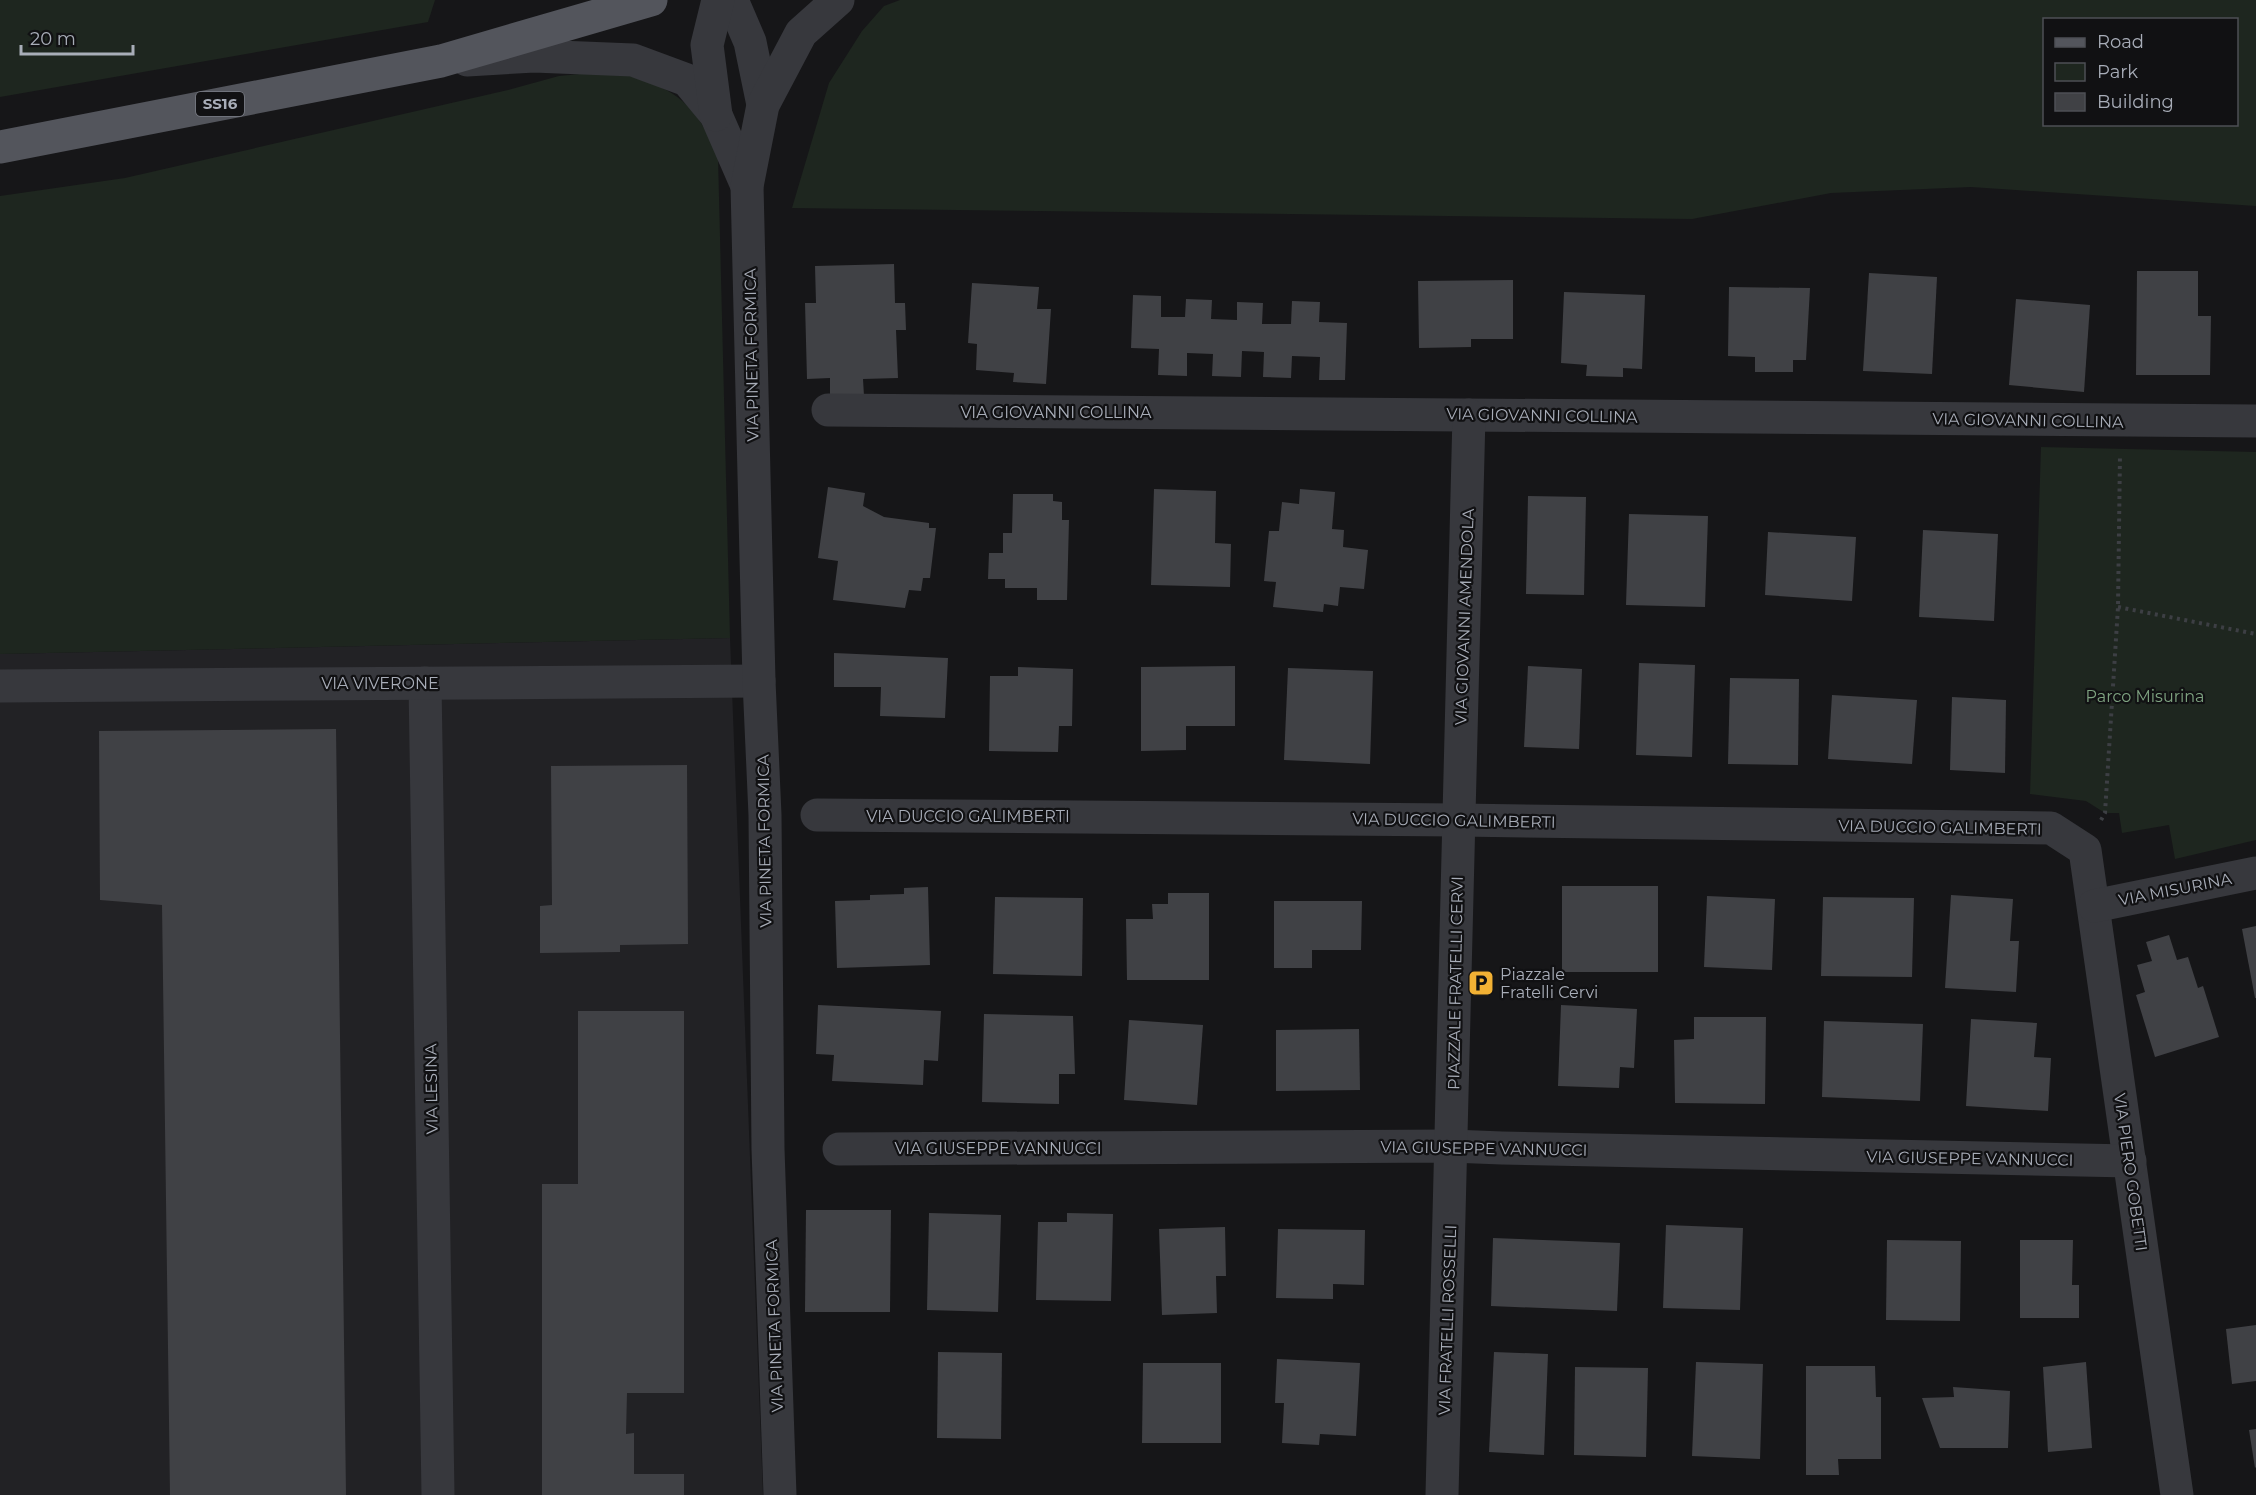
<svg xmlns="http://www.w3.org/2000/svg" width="2256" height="1495" font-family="Montserrat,sans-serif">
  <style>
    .built { fill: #222225 }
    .green { fill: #1e261f; fill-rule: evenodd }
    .building { fill: #404145 }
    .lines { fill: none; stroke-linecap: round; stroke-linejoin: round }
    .path { stroke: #3d3f44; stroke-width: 4; stroke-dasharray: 3 4.5; stroke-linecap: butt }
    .minor { stroke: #37383d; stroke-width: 33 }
    .tertiary { stroke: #37383d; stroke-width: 33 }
    .primary { stroke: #53555c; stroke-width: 33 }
    .labels { text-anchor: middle; stroke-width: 4.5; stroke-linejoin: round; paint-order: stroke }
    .shield { fill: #111113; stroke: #7b7e86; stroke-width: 1.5 }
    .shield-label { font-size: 15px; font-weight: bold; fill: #a8adb8 }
    .street-label { font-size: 16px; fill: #a8adb8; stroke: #111113 }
    .park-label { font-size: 16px; fill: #7fa381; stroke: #111113 }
    .poi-label { font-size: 16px; fill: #a8adb8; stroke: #111113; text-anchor: start }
  </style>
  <rect width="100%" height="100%" fill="#161618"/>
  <!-- built -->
  <path class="built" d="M730,638l33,857h-763v-841z"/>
  <!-- green -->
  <g class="green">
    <path d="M0,0h435l-7,22 -428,75z"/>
    <path d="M900,0h1356v206l-285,-19 -140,6 -139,26 -900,-11 37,-125 33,-52 22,-25zM2044,20h192v104h-192z"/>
    <path d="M611,71c58,13 85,29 107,86l12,481 -730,16v-458l125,-18 383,-88 51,-14z"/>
    <path d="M2041,447l215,5v388l-81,19 -6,-34 -47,8 -3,-20h-14l-19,-12 -56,-7z"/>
  </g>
  <!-- building -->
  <g class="building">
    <path d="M894,264l1,39h10l1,27h-10l2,48 -35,1 1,17 -34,1v-19l-23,1 -2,-76h11l-1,-37z"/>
    <path d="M2137,271h61v45h13l-1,59h-74z"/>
    <path d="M1869,273l68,4 -5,97 -69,-3z"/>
    <path d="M1513,280v59h-42v8l-52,1 -1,-67z"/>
    <path d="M972,283l67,4 -2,22h14l-5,75 -33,-2 1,-9 -38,-3 1,-26 -9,-1z"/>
    <path d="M1729,287l81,1 -4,72h-13v12h-38v-15l-27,-1z"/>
    <path d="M1564,292l81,3 -3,74 -19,-1v9l-37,-1 1,-11 -26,-2z"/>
    <path d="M1133,295l28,1v21h24l1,-18 26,1 -1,19 26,1v-18l26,1 -1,21h29l1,-23 28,1 -1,20 28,1 -2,57h-26l1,-23 -28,-1 -1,22 -28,-1 1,-25 -22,-1 -1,26 -29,-1 1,-22 -26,-1v23l-29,-1 1,-26 -28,-1z"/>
    <path d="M2016,299l74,6 -6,87 -75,-7z"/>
    <path d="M828,487l37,6 -2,13 21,11 45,6v5h7l-6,50h-7l-2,13 -12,-1 -4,18 -72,-8 5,-39 -20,-3z"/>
    <path d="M1154,489l62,2 -1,52 16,1 -1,43 -79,-2z"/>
    <path d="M1300,489l35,3 -3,37 12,1 -1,17 25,3 -4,39 -24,-2 -2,19 -14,-2 -1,8 -50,-5 3,-25 -12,-1 5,-50h10l3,-29 17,2z"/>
    <path d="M1013,494h40v7l9,1v18h7l-2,80h-30v-12h-32v-9h-17l1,-26h14v-20h9z"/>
    <path d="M1528,496l58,1 -2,98 -58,-1z"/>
    <path d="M1629,514l79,2 -3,91 -79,-2z"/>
    <path d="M1923,530l75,4 -4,87 -75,-4z"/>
    <path d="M1768,532l88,5 -4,64 -87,-6z"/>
    <path d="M834,653l114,5 -3,60 -65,-2 1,-29h-47z"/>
    <path d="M1639,663l56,2 -3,92 -56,-2z"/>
    <path d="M1235,666v60h-49v24l-45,1v-84z"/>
    <path d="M1528,666l54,3 -3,80 -55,-2z"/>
    <path d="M1018,667l55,2 -1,57h-13l-1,26 -69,-1 1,-75h28z"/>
    <path d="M1288,668l85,3 -3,93 -86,-4z"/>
    <path d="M1730,678l69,1 -1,86 -70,-1z"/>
    <path d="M1832,695l85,5 -5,64 -84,-5z"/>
    <path d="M1952,697l54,3 -1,73 -55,-3z"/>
    <path d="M336,729l10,766h-176l-8,-590 -62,-5 -1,-169z"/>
    <path d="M687,765l1,179 -68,1v7l-80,1v-47l12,-1 -1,-139z"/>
    <rect x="1562" y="886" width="96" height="86"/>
    <path d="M928,887l2,78 -93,3 -2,-67 35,-1v-5l34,-1v-6z"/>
    <path d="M1168,893h41v87h-82l-1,-61h27l-1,-15h16z"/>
    <path d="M1951,895l62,4 -3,42h9l-3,51 -71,-4z"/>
    <path d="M1707,896l68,3 -3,71 -68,-3z"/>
    <path d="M995,897l88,1 -1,78 -89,-2z"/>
    <path d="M1823,897l91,1 -2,79 -91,-1z"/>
    <path d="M1274,901h88l-1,49h-49v18h-38z"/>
    <path d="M2256,926v72h-1l-13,-69z"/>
    <path d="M2169,935l8,25 11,-3 10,31 5,-2 16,51 -64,20 -19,-62 9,-3 -8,-27 15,-4 -6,-19z"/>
    <path d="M818,1005l123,6 -3,50 -14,-1 -1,25 -91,-4 2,-26 -18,-1z"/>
    <path d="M1561,1005l76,4 -3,59 -14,-1 -1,21 -61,-2z"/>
    <path d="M578,1011h106v382h-57l-1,41 8,-1v41h50v21h-142v-311h36z"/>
    <path d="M984,1014l89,2 2,58h-16v30l-77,-2z"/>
    <path d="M1694,1017h72l-1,87 -90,-1 -1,-63 20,-1z"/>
    <path d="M1971,1019l66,4 -3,34 17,1 -3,53 -82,-5z"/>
    <path d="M1129,1020l74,5 -6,80 -73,-5z"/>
    <path d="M1824,1021l99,3 -3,77 -98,-4z"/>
    <path d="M1359,1029l1,61 -84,1v-61z"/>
    <path d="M806,1210h85l-1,102h-85z"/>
    <path d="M929,1213l72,2 -3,97 -71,-2z"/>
    <path d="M1067,1213l46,1 -2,87 -75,-1 2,-78h29z"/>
    <path d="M1666,1225l77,3 -3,82 -77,-2z"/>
    <path d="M1225,1227l1,49h-10l1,37 -55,2 -3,-86z"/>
    <path d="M1278,1229l87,1 -1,55 -31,-1v15l-57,-1z"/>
    <path d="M1493,1238l127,5 -3,68 -126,-5z"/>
    <path d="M1887,1240l74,1 -1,80 -74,-1z"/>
    <path d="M2020,1240h53l-1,45h7v33h-59z"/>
    <path d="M2256,1325v56l-24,3 -6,-55z"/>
    <path d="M938,1352l64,1 -1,86 -64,-1z"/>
    <path d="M1494,1352l54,2 -4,101 -55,-3z"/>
    <path d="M1277,1359l83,4 -4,73 -36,-2 -1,11 -37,-2 2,-40h-9z"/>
    <path d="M1696,1362l67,2 -3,95 -68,-3z"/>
    <path d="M2086,1362l6,86 -44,4 -5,-85z"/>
    <path d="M1143,1363h78v80h-79z"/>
    <path d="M1806,1366h69l1,31h5v62h-43l1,16h-33z"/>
    <path d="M1575,1367l73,1 -2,89 -72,-2z"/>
    <path d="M1953,1387l57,4 -2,57h-68l-18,-50 32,-1z"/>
    <path d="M2256,1429v38l-1,1 -6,-38z"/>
  </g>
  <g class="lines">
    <!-- path -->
    <g class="path">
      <path d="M2118,607l138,27"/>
      <path d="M2101,820l4,-7 13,-206 2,-153"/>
    </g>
    <!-- minor -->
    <g class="minor">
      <path d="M828,410l1428,11"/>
      <path d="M425,683l13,812"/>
      <path d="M0,686l759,-5"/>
      <path d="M817,815l642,5 592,8 34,22 92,645"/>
      <path d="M2094,906l162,-33"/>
      <path d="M839,1149l612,-3 51,2 628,13"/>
      <path d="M1442,1495l27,-1080"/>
    </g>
    <!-- tertiary -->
    <g class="tertiary">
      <path d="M732,0l18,42 13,63"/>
      <path d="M467,60l67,-4 99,4 54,20 29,35 31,71"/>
      <path d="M716,115l-9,-70 11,-45"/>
      <path d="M780,1495l-12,-346 -3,-334 -6,-134 -12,-495 16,-81 38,-72 37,-33"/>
    </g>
    <!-- primary -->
    <path class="primary" d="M0,147l441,-86 210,-61"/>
  </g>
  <!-- icons -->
  <defs>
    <g id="parking-square" transform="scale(1.35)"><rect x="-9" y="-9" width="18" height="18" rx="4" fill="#f2b134" stroke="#111113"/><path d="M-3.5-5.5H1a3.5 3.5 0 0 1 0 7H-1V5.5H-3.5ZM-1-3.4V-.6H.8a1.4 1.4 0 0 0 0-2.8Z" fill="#111"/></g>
  </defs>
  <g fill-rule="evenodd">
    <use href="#parking-square" x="1481" y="983"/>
  </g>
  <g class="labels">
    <!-- shield labels -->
    <rect class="shield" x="196" y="92" width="48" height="24" rx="4.5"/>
    <g class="shield-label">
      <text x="220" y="109">SS16</text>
    </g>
    <!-- street labels -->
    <g class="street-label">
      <text transform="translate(751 355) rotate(-91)" y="6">VIA PINETA FORMICA</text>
      <text x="1056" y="418">VIA GIOVANNI COLLINA</text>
      <text transform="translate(1542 415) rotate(1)" y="6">VIA GIOVANNI COLLINA</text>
      <text transform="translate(2028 420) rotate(1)" y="6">VIA GIOVANNI COLLINA</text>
      <text transform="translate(1464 617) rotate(-88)" y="6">VIA GIOVANNI AMENDOLA</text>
      <text x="380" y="689">VIA VIVERONE</text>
      <text x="968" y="822">VIA DUCCIO GALIMBERTI</text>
      <text transform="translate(1454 820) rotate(1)" y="6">VIA DUCCIO GALIMBERTI</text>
      <text transform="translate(1940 827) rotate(1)" y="6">VIA DUCCIO GALIMBERTI</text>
      <text transform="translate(764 841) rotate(-91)" y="6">VIA PINETA FORMICA</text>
      <text transform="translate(2175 889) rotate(-11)" y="6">VIA MISURINA</text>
      <text transform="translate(1455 983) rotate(-89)" y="6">PIAZZALE FRATELLI CERVI</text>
      <text transform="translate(431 1089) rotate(-91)" y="6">VIA LESINA</text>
      <text x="998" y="1154">VIA GIUSEPPE VANNUCCI</text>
      <text transform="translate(1484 1148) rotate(1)" y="6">VIA GIUSEPPE VANNUCCI</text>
      <text transform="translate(1970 1158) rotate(1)" y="6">VIA GIUSEPPE VANNUCCI</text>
      <text transform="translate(2131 1172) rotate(82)" y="6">VIA PIERO GOBETTI</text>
      <text transform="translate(1447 1320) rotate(-88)" y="6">VIA FRATELLI ROSSELLI</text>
      <text transform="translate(774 1326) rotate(-92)" y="6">VIA PINETA FORMICA</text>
    </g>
    <!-- park labels -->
    <g class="park-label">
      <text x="2145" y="702">Parco Misurina</text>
    </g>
    <!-- poi labels -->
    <g class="poi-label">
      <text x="1500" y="980">Piazzale<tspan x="1500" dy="18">Fratelli Cervi</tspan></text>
    </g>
  </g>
  <!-- legend -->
  <rect x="2043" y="18" width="195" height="108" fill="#111113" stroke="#4d4f55" stroke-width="1.5"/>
  <rect x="2055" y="38" width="30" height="9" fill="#53555c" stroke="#4d4f55" stroke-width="1.5"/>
  <text x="2097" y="48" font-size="18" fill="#a8adb8">Road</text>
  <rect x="2055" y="63" width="30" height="18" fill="#1e261f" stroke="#4d4f55" stroke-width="1.5"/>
  <text x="2097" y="78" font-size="18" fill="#a8adb8">Park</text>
  <rect x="2055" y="93" width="30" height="18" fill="#404145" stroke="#4d4f55" stroke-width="1.5"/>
  <text x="2097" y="108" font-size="18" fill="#a8adb8">Building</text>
  <!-- scale -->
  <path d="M21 45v9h112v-9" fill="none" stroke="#a8adb8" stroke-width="3"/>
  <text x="30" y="45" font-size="18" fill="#a8adb8" stroke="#111113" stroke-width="4.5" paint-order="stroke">20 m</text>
</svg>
